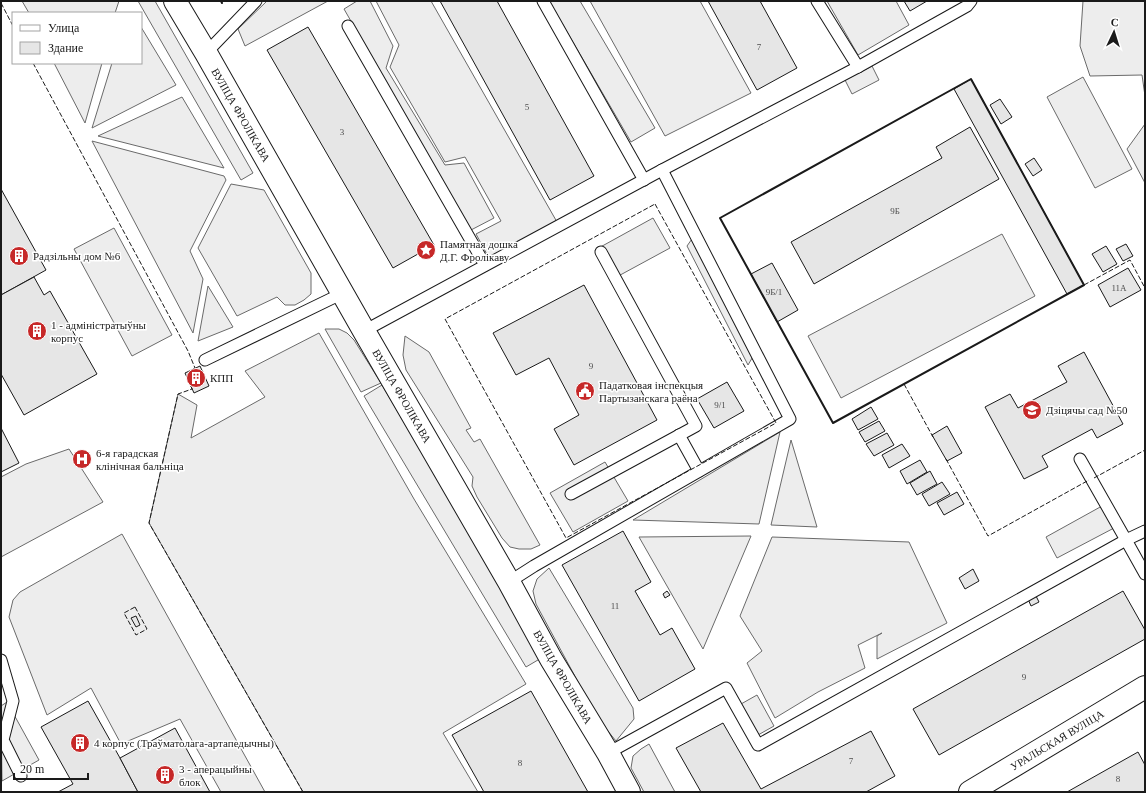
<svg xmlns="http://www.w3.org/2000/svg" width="1146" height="793" font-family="'Times New Roman',serif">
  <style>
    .built { fill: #ededed; stroke: #6a6a6a }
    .building { fill: #e6e6e6; stroke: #1a1a1a }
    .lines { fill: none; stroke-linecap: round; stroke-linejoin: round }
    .service-casing { stroke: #1a1a1a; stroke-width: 13 }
    .minor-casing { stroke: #1a1a1a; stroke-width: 24 }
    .tertiary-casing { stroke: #1a1a1a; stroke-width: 24 }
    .service { stroke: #fff; stroke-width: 11 }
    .minor { stroke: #fff; stroke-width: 22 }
    .tertiary { stroke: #fff; stroke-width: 22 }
    .fence { stroke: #1a1a1a; stroke-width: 1; stroke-dasharray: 5 2; stroke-linecap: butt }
    .wall { stroke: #1a1a1a; stroke-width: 2 }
    .labels { text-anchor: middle; stroke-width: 3; stroke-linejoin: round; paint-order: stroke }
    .number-label { font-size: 9px; fill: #4d4d4d }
    .street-label { font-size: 11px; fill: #1a1a1a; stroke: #fff }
    .poi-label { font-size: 11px; fill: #1a1a1a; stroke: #fff; text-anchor: start }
  </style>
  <rect width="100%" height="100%" fill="#fff"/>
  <!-- built -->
  <g class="built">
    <path d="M22,1h97l-4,12h-86z"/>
    <path d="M138,1h17l98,172 -12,7z"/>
    <path d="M267,1h61l-83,45 -7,-17z"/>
    <path d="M357,1h13l23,45 -7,22 59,97 19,-2 30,55 -23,12 -127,-221z"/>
    <path d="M376,1h55l126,221 -68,36 -13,-24 25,-13 -36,-64 -20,5 -55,-95 9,-22z"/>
    <path d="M549,1h31l75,127 -24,14z"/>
    <path d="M590,1h110l51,92 -86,43z"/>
    <path d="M827,1h69l13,24 -51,30z"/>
    <path d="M1083,1h62v95l-3,-21 -52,1 -10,-30z"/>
    <path d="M141,27l35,58 -84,43 20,-65h29z"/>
    <path d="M54,63h48l-17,60z"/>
    <path d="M872,66l7,14 -27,14 -7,-14z"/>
    <path d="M1083,77l49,92 -37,19 -48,-91z"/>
    <path d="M182,97l42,71 -126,-32z"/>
    <path d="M1145,124v59l-18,-34z"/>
    <path d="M92,141l132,35 2,4 -36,71 13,28 -10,54z"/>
    <path d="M231,184l33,6 47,83v21l-7,6 -9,5h-10l-8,-8 -40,19 -39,-68z"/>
    <path d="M653,218l17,30 -59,32 -16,-30z"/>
    <path d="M114,228l58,107 -40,21 -58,-107z"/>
    <path d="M1002,234l33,62 -194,102 -33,-62z"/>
    <path d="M694,236l61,117 -7,12 -61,-119z"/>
    <path d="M208,286l25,41 -35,14z"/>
    <path d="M325,329h14l8,4 7,7 27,43 -20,9z"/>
    <path d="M319,333l95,166 112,185 -83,49 35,59h-175l-154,-269 29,-129 19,11 -6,33 74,-41 -20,-26z"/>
    <path d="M405,336l24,16 42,76 -5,2 8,12 6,-3 60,106 -9,4h-12l-9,-2 -8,-9 -25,-41 -5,-11 1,-9 -67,-107 -3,-15z"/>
    <path d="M382,385l161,272 -17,10 -162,-271z"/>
    <path d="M780,432l-21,92 -126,-4z"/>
    <path d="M791,440l26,87 -46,-2z"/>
    <path d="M69,449l34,53 -102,55v-80l25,-13z"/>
    <path d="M605,462l23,39 -55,31 -23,-39z"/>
    <path d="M1102,506l12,22 -57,30 -11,-21z"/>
    <path d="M122,534l143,258h-44l-41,-73 -59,25 -30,-56 -44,27 -38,-98 4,-17 7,-8z"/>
    <path d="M751,536l-48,113 -64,-112z"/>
    <path d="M772,537l137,5 38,81 -70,36v-23l5,-3 -24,12 7,23 -47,24 -43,26 -28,-55 15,-12 -22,-35z"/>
    <path d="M549,568l84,140 1,11 -18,22 -18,-22 -62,-115 -3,-13 4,-12z"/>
    <path d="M757,695l17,31 -16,9 -17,-31z"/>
    <path d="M7,702l32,58 -37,21 -1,-75z"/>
    <path d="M649,744l26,48h-31l-13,-24 2,-12 8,-7z"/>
  </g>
  <!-- building -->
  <g class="building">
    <path d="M440,1h57l97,175 -44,24z"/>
    <path d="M708,1h52l37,67 -40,22z"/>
    <path d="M904,1h23l-17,10z"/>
    <path d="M308,27l126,218 -41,23 -126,-218z"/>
    <path d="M971,79l113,206 -17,9 -113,-205z"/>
    <path d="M1000,99l12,18 -11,7 -11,-19z"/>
    <path d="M970,127l29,52 -185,105 -23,-42 151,-84 -6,-11z"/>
    <path d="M1034,158l8,12 -9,6 -8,-12z"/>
    <path d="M1,189l45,81 -45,25z"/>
    <path d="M1126,244l7,12 -10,5 -7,-12z"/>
    <path d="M1106,246l11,18 -14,8 -11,-18z"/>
    <path d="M772,263l26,47 -21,12 -26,-48z"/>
    <path d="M1128,268l13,22 -31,17 -12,-22z"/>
    <path d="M34,277l10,18 6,-4 47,83 -73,41 -23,-41v-79z"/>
    <path d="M584,285l73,135 -83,45 -20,-36 25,-14 -30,-57 -33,17 -23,-42z"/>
    <path d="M1084,352l39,72 -26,14 -5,-9 -50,27 6,11 -24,12 -39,-72 25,-13 8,14 49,-26 -9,-16z"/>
    <path d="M200,366l9,20 -15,7 -9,-20z"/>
    <path d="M727,382l17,29 -30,17 -17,-29z"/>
    <path d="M871,407l7,12 -20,11 -6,-11z"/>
    <path d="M879,421l6,10 -20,11 -6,-10z"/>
    <path d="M947,426l15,27 -15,8 -15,-26z"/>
    <path d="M1,428l18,35 -18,9z"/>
    <path d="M887,433l7,12 -20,11 -8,-12z"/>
    <path d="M902,444l8,12 -21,12 -7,-13z"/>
    <path d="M920,460l7,12 -20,12 -7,-13z"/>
    <path d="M930,471l7,13 -20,11 -7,-12z"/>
    <path d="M942,482l8,12 -21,12 -7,-12z"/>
    <path d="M957,492l7,12 -20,11 -7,-12z"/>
    <path d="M623,531l28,51 -16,9 25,44 12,-7 23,41 -56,32 -77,-136z"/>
    <path d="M973,569l6,12 -14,8 -6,-11z"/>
    <path d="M667,591l3,4 -5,3 -2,-4z"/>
    <path d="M1123,591l22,39v9l-206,116 -26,-46z"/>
    <path d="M1036,596l3,6 -8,4 -3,-7z"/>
    <path d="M136,616l4,9 -4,2 -5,-9z"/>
    <path d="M531,691l57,101h-104l-32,-57z"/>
    <path d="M88,701l32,57 18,34h-80l15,-8 -32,-57z"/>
    <path d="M723,723l38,66 110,-58 24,45 -29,16h-165l-25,-44z"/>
    <path d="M175,728l35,64h-72l-18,-34z"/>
    <path d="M1138,752l7,13v27h-78z"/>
  </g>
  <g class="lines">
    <!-- service casing -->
    <g class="service-casing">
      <g id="service">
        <path d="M543,1l101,179"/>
        <path d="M817,1l41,66"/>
        <path d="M348,26l137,239"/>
        <path d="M206,53l50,-52"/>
        <path d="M364,331l298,-161 196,-103 109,-61 4,-5"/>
        <path d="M205,360l138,-67"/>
        <path d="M679,435l20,36"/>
        <path d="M1080,459l46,81 19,-9"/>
        <path d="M571,494l125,-68 -95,-174"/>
        <path d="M509,582l25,-16 256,-147 -128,-249"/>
        <path d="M1,660l12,41 -10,39 18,36"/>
        <path d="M608,753l118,-65 32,57 368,-205 19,34"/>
      </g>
    </g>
    <!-- minor casing -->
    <g class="minor-casing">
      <path id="minor" d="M175,1l31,52 158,278 145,251 42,77 57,94 21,39"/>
    </g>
    <!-- tertiary casing -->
    <g class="tertiary-casing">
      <path id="tertiary" d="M970,792l175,-105"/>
    </g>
    <!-- service -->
    <use href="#service" class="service"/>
    <!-- minor -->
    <use href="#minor" class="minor"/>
    <!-- tertiary -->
    <use href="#tertiary" class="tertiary"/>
    <!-- fence -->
    <g class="fence">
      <path d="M1,3l12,23"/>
      <path d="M33,63l155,288 7,17 -2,1"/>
      <path d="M655,204l121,219 -210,115 -121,-219z"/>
      <path d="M1084,285l46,-25 15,28"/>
      <path d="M904,384l29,53"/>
      <path d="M191,386l1,3 -14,5 -29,129 154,269"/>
      <path d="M946,459l42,77 101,-56"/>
      <path d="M1094,478l51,-28"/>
      <path d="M135,607l12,22 -11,6 -12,-22z"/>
    </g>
    <!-- wall -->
    <g class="wall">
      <path d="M221,1l1,2"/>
      <path d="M971,79l113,206 -251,138 -113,-205z"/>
    </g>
  </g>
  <!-- icons -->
  <defs>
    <g id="sight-disc" transform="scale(1)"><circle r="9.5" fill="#c62828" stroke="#fff"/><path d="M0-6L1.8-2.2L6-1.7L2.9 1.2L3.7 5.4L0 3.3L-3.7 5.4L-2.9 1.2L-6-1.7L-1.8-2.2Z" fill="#fff"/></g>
    <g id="building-disc" transform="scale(1)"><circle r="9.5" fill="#c62828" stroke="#fff"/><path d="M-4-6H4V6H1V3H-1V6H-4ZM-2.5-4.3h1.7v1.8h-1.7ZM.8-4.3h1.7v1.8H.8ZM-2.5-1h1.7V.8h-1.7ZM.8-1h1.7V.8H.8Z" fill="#fff"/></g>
    <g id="civic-disc" transform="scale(1)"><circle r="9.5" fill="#c62828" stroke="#fff"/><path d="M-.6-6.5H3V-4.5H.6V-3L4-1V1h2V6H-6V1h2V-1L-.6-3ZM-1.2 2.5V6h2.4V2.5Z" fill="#fff"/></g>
    <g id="school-disc" transform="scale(1)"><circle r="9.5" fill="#c62828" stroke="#fff"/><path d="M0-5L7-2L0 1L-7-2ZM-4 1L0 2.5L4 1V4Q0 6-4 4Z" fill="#fff"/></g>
    <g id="hospital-disc" transform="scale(1)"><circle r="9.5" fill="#c62828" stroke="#fff"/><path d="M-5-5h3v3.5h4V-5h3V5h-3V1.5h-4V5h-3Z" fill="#fff"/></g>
  </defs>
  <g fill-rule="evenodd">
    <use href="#sight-disc" x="426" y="250"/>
    <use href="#building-disc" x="19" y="256"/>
    <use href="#building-disc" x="37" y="331"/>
    <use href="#building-disc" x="196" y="378"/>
    <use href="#civic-disc" x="585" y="391"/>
    <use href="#school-disc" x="1032" y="410"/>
    <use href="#hospital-disc" x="82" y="459"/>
    <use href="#building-disc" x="80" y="743"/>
    <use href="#building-disc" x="165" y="775"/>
  </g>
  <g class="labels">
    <!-- number labels -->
    <g class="number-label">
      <text x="759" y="50">7</text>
      <text x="527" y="110">5</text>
      <text x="342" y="135">3</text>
      <text x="895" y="214">9Б</text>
      <text x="1119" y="291">11А</text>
      <text x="774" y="295">9Б/1</text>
      <text x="591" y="369">9</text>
      <text x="720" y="408">9/1</text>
      <text x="615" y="609">11</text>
      <text x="1024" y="680">9</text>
      <text x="851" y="764">7</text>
      <text x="520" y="766">8</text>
      <text x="1118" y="782">8</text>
    </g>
    <!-- street labels -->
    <g class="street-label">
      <text transform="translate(241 115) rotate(60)" y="4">ВУЛІЦА ФРОЛІКАВА</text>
      <text transform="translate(402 396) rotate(60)" y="4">ВУЛІЦА ФРОЛІКАВА</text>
      <text transform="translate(563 677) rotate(60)" y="4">ВУЛІЦА ФРОЛІКАВА</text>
      <text transform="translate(1057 740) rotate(-31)" y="4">УРАЛЬСКАЯ ВУЛІЦА</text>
    </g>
    <!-- poi labels -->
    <g class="poi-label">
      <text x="440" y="248">Памятная дошка<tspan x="440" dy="13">Д.Г. Фролікаву</tspan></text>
      <text x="33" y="260">Радзільны дом №6</text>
      <text x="51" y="329">1 - адміністратыўны<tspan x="51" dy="13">корпус</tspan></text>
      <text x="210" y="382">КПП</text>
      <text x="599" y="389">Падатковая інспекцыя<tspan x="599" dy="13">Партызанскага раёна</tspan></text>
      <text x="1046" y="414">Дзіцячы сад №50</text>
      <text x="96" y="457">6-я гарадская<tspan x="96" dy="13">клінічная бальніца</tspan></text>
      <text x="94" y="747">4 корпус (Траўматолага-артапедычны)</text>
      <text x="179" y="773">3 - аперацыйны<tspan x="179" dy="13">блок</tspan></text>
    </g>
  </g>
  <!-- border -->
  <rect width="1146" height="793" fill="none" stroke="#1a1a1a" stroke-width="4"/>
  <!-- legend -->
  <rect x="12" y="12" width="130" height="52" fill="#ffffff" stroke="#a3a3a3"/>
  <rect x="20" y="25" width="20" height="6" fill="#ffffff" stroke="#a3a3a3"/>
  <text x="48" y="32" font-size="12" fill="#1a1a1a">Улица</text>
  <rect x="20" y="42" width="20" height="12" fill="#e6e6e6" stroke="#a3a3a3"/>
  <text x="48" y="52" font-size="12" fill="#1a1a1a">Здание</text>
  <!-- north arrow -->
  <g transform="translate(1114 32) rotate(4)" stroke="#ffffff" stroke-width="3" paint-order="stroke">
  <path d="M0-3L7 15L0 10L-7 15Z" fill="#1a1a1a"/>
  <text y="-6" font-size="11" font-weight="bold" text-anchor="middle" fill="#1a1a1a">С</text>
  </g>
  <!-- scale -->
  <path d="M14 773v6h74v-6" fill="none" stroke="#1a1a1a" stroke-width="2"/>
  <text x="20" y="773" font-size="12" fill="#1a1a1a" stroke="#ffffff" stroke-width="3" paint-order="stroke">20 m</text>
</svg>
